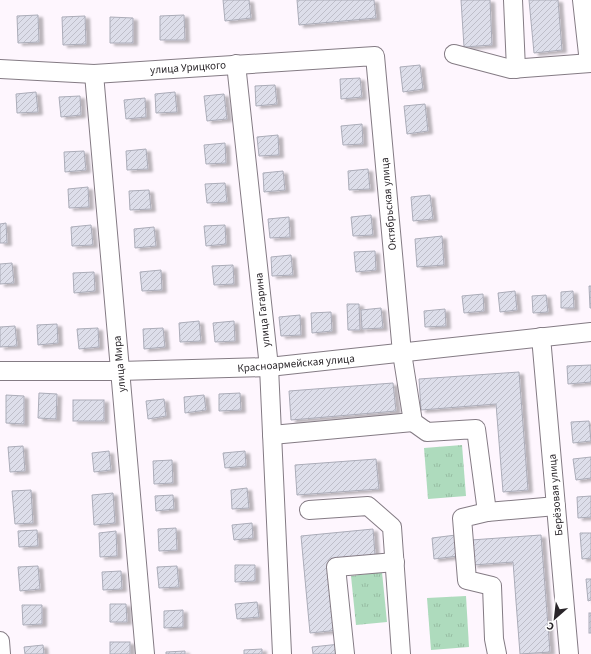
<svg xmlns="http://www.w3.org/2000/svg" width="591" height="654" font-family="'Source Sans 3',sans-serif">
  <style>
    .park { fill: url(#park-tufts) }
    .building { fill: url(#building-hatch); stroke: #abacb8; filter: url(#shadow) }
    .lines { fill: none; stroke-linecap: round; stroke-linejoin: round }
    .minor-casing { stroke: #847b84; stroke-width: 20 }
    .minor { stroke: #fff; stroke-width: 18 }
    .labels { text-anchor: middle; stroke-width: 3.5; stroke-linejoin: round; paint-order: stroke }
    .street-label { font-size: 11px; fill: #292529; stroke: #fff }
  </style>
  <defs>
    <pattern id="park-tufts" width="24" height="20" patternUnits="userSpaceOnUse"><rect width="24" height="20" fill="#aedbbd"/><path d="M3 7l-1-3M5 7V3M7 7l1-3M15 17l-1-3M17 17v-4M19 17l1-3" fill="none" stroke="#96bca2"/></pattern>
    <pattern id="building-hatch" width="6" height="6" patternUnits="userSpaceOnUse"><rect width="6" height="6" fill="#dddeea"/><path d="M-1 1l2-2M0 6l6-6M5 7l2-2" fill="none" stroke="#bebec9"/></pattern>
    <filter id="shadow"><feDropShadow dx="4.5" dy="2.5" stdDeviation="1" flood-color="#0004"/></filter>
  </defs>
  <rect width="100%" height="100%" fill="#fef6fe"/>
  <!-- park -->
  <g class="park">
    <path d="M462,445l4,51 -38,3 -4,-51z"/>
    <path d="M382,572l5,50 -31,3 -5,-49z"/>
    <path d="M466,596l3,51 -38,3 -4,-52z"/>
  </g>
  <!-- building -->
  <g class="building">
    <path d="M223,0h26l2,18 -26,3z"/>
    <path d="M297,0h77l2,18 -77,7z"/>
    <path d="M461,0h29l2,45 -28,2z"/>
    <path d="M529,0h29l4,50 -28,3z"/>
    <path d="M38,15l1,27 -21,1 -1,-27z"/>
    <path d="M184,15l1,25h-25v-24z"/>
    <path d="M85,16l1,28 -23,1 -1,-28z"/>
    <path d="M110,17l23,1v25h-23z"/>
    <path d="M420,65l3,24 -20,3 -3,-25z"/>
    <path d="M360,78l2,19 -21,2 -1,-20z"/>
    <path d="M275,85l2,19 -21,2 -1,-20z"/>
    <path d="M36,92l2,20 -21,1 -1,-19z"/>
    <path d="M175,92l2,20 -21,1 -1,-19z"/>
    <path d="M224,94l3,25 -20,2 -3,-25z"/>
    <path d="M80,96l1,19 -20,2 -2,-20z"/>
    <path d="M145,98l1,19 -20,2 -2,-19z"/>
    <path d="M425,104l3,27 -21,3 -3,-28z"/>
    <path d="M362,124l1,20 -20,1 -2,-19z"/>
    <path d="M278,135l1,20 -20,1 -2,-19z"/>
    <path d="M225,143l1,20 -20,1 -2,-19z"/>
    <path d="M146,149l2,20 -21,1 -1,-19z"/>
    <path d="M84,151l2,19 -21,2 -1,-20z"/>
    <path d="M368,169l2,20 -21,1 -1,-19z"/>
    <path d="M283,171l2,19 -21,2 -1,-19z"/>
    <path d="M225,183l2,19 -20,1 -2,-19z"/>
    <path d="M88,187l1,20 -20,1 -1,-19z"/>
    <path d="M149,190l2,19 -21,1 -1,-19z"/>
    <path d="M430,195l3,24 -20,2 -2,-24z"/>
    <path d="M371,215l2,20 -20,1 -2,-19z"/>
    <path d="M289,217l1,20 -20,1 -2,-19z"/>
    <path d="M6,223l1,20h-7v-19z"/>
    <path d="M91,225l2,20 -21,1 -1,-19z"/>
    <path d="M225,225l1,19 -20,2 -2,-20z"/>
    <path d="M154,227l2,19 -21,2 -1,-19z"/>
    <path d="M442,236l2,29 -27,2 -2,-28z"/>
    <path d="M375,251l1,19 -20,2 -2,-20z"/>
    <path d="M291,255l2,20 -21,1 -1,-19z"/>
    <path d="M12,263l2,20 -14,1v-20z"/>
    <path d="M233,265l1,19 -20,1 -2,-19z"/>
    <path d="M161,270l1,20 -20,1 -2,-19z"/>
    <path d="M94,272l1,19 -21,2 -1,-20z"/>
    <path d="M589,286h2v22h-1z"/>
    <path d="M515,291l2,19 -17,2 -2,-19z"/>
    <path d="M573,291l1,17h-13v-16z"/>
    <path d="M483,294l1,17 -20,2 -2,-17z"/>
    <path d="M546,295l2,17 -15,1 -1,-17z"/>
    <path d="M347,304h12l1,26h-12z"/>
    <path d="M381,308l2,20 -21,1 -1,-19z"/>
    <path d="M445,309l1,17 -21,1 -1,-16z"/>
    <path d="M331,312l1,19 -20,2 -1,-20z"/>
    <path d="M300,315l1,20 -20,1 -2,-19z"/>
    <path d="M199,321l2,20 -21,1 -1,-19z"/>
    <path d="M234,321l1,20 -20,1 -2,-19z"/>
    <path d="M57,324l1,19 -20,2 -1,-20z"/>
    <path d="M15,326l2,20 -17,1v-20z"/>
    <path d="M98,328l1,19 -20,2 -2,-20z"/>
    <path d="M163,328l2,19 -21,2 -1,-20z"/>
    <path d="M591,365v17l-23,2 -1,-18z"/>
    <path d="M519,372l9,118 -25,2 -7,-88 -75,6 -2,-31z"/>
    <path d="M393,383l3,28 -105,9 -2,-29z"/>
    <path d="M39,393l18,1 -1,25 -18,-1z"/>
    <path d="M240,393l1,17 -22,1v-17z"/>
    <path d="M6,395l18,1v28l-18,-1z"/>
    <path d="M204,395l2,15 -21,3 -1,-16z"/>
    <path d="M164,399l2,17 -18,3 -2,-18z"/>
    <rect x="73" y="400" width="31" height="21"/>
    <path d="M589,421l2,20 -18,2 -2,-21z"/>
    <path d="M23,446l2,25 -15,1 -2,-25z"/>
    <path d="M109,451l2,19 -17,2 -2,-19z"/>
    <path d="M245,451l1,15 -21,2 -2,-15z"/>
    <path d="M591,457v21l-15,2 -3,-21z"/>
    <path d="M376,459l3,30 -82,6 -2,-30z"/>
    <path d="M172,460l1,23 -19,1 -1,-23z"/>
    <path d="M247,488l2,20 -17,1 -1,-19z"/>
    <path d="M31,490l2,33 -18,1 -3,-33z"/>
    <path d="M113,493l2,30 -21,2 -2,-30z"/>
    <path d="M173,495l1,14 -18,2 -1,-15z"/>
    <path d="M591,496v21l-13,1 -1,-21z"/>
    <path d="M252,523l1,15 -19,2 -2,-15z"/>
    <path d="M176,528l1,22 -18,1 -1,-22z"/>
    <path d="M373,529l2,26 -43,4 7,71 -29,3 -9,-97z"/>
    <path d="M37,530l1,16 -19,1 -1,-16z"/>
    <path d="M116,531l1,25 -17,1 -1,-24z"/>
    <path d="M580,533h11v25l-9,1z"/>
    <path d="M456,535l2,21 -24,3 -2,-21z"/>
    <path d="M541,535l9,117 -30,2 -7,-92 -40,3 -2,-25z"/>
    <path d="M235,565h20v16l-20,1z"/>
    <path d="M38,566l2,23 -20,2 -2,-24z"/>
    <path d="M177,566l2,21 -20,1 -2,-21z"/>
    <path d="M121,571l1,18 -19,1 -1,-18z"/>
    <path d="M586,579h5v21l-3,1z"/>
    <path d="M257,602l2,15 -22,2 -2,-15z"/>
    <path d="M110,604h16l1,18h-17z"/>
    <path d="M22,605h20v19l-19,1z"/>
    <path d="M183,610v17l-19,1v-17z"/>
    <rect x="589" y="613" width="2" height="20"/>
    <rect x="110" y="642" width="20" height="12"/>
    <path d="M340,644l1,10h-28l-1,-7z"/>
    <path d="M43,645l1,9h-19l-1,-7z"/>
    <path d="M262,649v5h-18v-4z"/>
    <path d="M185,651v3h-19v-2z"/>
  </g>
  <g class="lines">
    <!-- minor casing -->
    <g class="minor-casing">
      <g id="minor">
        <path d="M513,0l3,69"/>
        <path d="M582,0l7,63"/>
        <path d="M454,54l57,15 80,-6"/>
        <path d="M236,64l33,303 13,287"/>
        <path d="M0,69l94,5 281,-18 27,297 11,69 14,10 49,-3 11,83"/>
        <path d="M94,74l51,580"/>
        <path d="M541,337l28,317"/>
        <path d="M0,371h119l150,-4 322,-35"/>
        <path d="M272,435l141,-13"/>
        <path d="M309,510l59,-4 24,21 9,127"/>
        <path d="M0,641l1,13"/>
        <path d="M345,654l-9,-87 59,-5"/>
        <path d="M497,654l-3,-15 -2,-53 -25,-6 -5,-62 25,-6 69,-6"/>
      </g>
    </g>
    <!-- minor -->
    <use href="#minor" class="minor"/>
  </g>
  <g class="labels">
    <!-- street labels -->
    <g class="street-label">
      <text transform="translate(188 67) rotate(-4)" y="4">улица Урицкого</text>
      <text transform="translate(388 204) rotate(-95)" y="4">Октябрьская улица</text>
      <text transform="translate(262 310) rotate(-96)" y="4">улица Гагарина</text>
      <text transform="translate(296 363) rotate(-5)" y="4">Красноармейская улица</text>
      <text transform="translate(119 364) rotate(-95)" y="4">улица Мира</text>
      <text transform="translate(555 495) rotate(-95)" y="4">Берёзовая улица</text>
    </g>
  </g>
  <!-- north arrow -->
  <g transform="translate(555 618) rotate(208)" stroke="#ffffff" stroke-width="3" paint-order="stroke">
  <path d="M0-3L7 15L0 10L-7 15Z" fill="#292529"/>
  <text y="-6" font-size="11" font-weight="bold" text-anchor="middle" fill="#292529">С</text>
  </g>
</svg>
